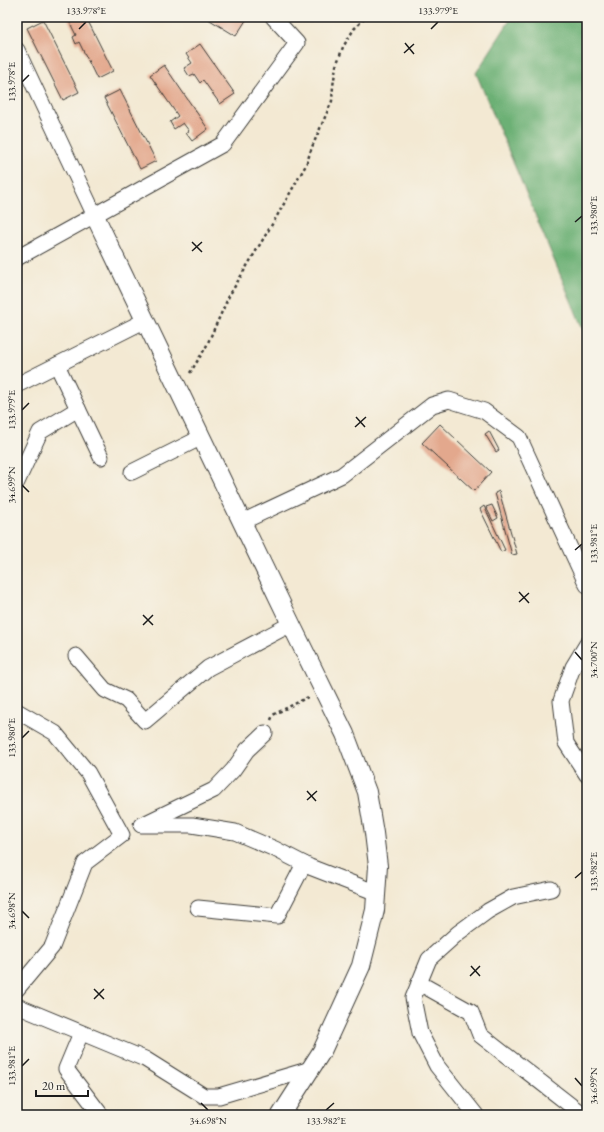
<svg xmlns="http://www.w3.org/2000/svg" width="604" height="1132" font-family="'EB Garamond',serif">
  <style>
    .forest { fill: #6cb074; stroke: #446648 }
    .building { fill: #e3a88d }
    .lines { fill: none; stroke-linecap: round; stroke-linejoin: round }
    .minor-casing { stroke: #3c3b37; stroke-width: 17 }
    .tertiary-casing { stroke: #3c3b37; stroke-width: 20 }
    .path { stroke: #3c3b37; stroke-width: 2.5; stroke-dasharray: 3 3; stroke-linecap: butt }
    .minor { stroke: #fff; stroke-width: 15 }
    .tertiary { stroke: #fff; stroke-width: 18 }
    .ticks { fill: none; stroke: #1c1c1c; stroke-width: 1.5 }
    .neatline { fill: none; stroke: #1c1c1c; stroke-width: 1.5 }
    .ticks-label { font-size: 10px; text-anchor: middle; fill: #1c1c1c }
  </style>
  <rect width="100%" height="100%" fill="#f7f3e8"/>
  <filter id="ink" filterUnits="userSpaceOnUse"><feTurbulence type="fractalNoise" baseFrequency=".025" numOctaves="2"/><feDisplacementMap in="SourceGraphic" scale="8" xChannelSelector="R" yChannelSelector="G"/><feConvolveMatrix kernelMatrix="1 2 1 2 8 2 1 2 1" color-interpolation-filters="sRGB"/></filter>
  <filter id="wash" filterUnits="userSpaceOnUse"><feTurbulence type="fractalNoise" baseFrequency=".012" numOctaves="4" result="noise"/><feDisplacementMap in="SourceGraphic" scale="16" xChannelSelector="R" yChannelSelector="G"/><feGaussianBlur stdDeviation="0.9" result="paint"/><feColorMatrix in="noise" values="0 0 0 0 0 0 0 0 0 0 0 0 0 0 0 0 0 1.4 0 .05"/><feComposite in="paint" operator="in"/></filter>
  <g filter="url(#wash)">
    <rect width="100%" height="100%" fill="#f3e9d3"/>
    <!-- forest -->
    <path class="forest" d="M512,17h75v322l-111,-266z"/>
    <g id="blocks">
      <!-- building -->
      <g class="building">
        <path d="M67,17h19l27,54 -16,8 -18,-37 -3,2 -3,-7 3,-2z"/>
        <path d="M205,17h43l-12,19z"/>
        <path d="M43,20l36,72 -16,8 -36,-72z"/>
        <path d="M200,44l35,50 -15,10 -17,-24 -3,3 -6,-9 -5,2 -5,-8 8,-5 -6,-9z"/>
        <path d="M164,65l44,64 -16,12 -6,-8 3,-2 -6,-8 -9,6 -4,-7 8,-6 -28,-41z"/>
        <path d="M120,90l36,71 -16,8 -36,-71z"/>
        <path d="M440,424l51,48 -17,19 -52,-48z"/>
        <path d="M489,431l10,19 -3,2 -11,-18z"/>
        <path d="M499,491l18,63 -5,1 -17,-62z"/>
        <path d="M492,505l6,13 -5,3 -7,-14z"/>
        <path d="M484,506l21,44 -4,2 -21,-43z"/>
      </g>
    </g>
  </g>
  <g filter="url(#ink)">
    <use href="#blocks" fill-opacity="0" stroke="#3c3b37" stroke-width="1"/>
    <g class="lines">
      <!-- minor casing -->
      <g class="minor-casing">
        <g id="minor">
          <path d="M17,50l78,166"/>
          <path d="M17,258l206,-114 74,-101 -24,-26"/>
          <path d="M57,365l44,92"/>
          <path d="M17,385l129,-65"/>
          <path d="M132,472l70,-35"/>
          <path d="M17,482l23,-50 38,-23"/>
          <path d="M242,522l100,-47 90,-70 17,-5 35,11 35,26 68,148"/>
          <path d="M587,644l-14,23 -12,34 5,42 21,32"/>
          <path d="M76,656l29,34 21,10 19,21 63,-53 83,-44"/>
          <path d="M17,711l38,22 33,40 34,62 -37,28 -33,84 -35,42"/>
          <path d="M144,824l70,-34 19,-20 14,-20 18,-17"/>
          <path d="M141,825h51l43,7 40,17 35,18 67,26"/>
          <path d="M198,908l79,8 27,-52"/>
          <path d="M419,983l52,29 9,23 103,80"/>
          <path d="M17,1006l128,53 59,37h15l92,-27"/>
          <path d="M81,1033l-15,36 35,46"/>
          <path d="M476,1115l-39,-49 -17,-33 -7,-35 16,-39 29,-26 30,-22 25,-14 38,-8"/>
        </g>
      </g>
      <!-- tertiary casing -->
      <g class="tertiary-casing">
        <path id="tertiary" d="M95,216l196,408 54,110 22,58 7,41 4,33 -3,44 -14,56 -39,85 -41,64"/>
      </g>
      <!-- path -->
      <g class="path">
        <path d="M190,373l16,-26 23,-51 48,-80 29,-51 6,-18 20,-46 1,-15 3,-20 7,-19 11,-18 12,-12"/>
        <path d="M271,720l2,-5 35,-18"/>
      </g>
      <!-- minor -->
      <use href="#minor" class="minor"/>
      <!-- tertiary -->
      <use href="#tertiary" class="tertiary"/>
    </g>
  </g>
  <!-- ticks -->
  <path class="ticks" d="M79,29l7,-7M431,29l7,-7M405,43l9,11M404,53l10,-9M22,82l7,-7M575,222l7,-6M192,242l10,10M192,251l10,-9M22,410l7,-7M356,417l9,10M355,427l11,-10M22,485l7,7M575,550l7,-6M519,592l10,11M519,602l10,-9M143,615l10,10M143,625l10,-10M575,652l7,8M22,738l7,-7M307,791l9,10M307,800l10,-9M575,878l7,-6M22,911l7,7M471,966l9,10M470,976l10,-10M94,989l10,10M94,999l10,-10M22,1066l7,-7M575,1078l7,8M201,1103l7,7M326,1110l8,-7"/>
  <!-- margin -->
  <rect width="604" height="1132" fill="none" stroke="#f7f3e8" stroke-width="44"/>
  <!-- scale -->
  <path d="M36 1090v6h52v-6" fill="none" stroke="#1c1c1c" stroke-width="2"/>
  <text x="42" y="1090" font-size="12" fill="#1c1c1c" stroke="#f7f3e8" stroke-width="3" paint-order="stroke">20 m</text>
  <rect x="22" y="22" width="560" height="1088" class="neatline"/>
  <g class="ticks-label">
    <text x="86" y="14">133.978°E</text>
    <text x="438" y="14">133.979°E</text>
    <text transform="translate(11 82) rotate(-90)" y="4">133.978°E</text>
    <text transform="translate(593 216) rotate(-90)" y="4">133.980°E</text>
    <text transform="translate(11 410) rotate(-90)" y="4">133.979°E</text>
    <text transform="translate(11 485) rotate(-90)" y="4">34.699°N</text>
    <text transform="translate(593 544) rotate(-90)" y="4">133.981°E</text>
    <text transform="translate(593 660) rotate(-90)" y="4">34.700°N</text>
    <text transform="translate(11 738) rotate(-90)" y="4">133.980°E</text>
    <text transform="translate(593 872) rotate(-90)" y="4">133.982°E</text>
    <text transform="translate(11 911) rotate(-90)" y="4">34.698°N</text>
    <text transform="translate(11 1066) rotate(-90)" y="4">133.981°E</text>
    <text transform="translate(593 1086) rotate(-90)" y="4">34.699°N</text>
    <text x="208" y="1124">34.698°N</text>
    <text x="326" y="1124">133.982°E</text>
  </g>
</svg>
